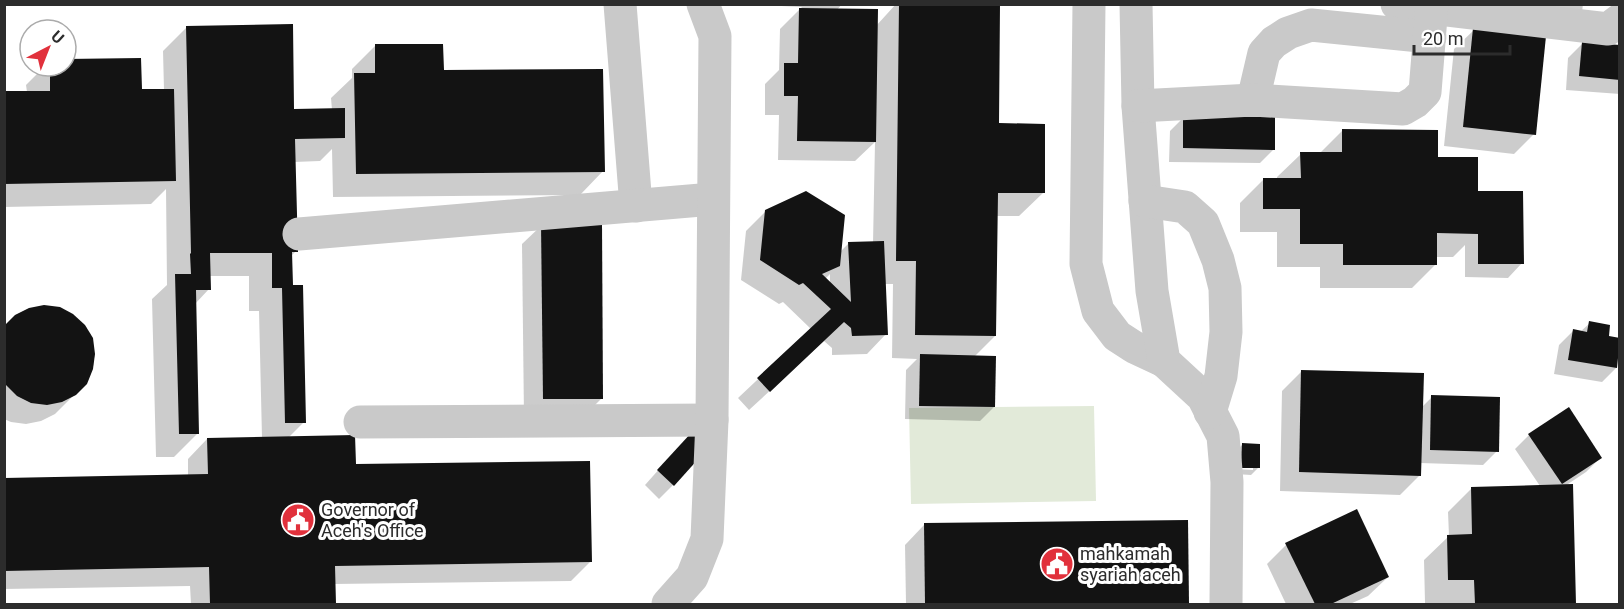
<svg xmlns="http://www.w3.org/2000/svg" width="1624" height="609" font-family="Roboto,sans-serif">
  <style>
    .green { fill: #e2ead9 }
    .shadow { fill: #0003; fill-rule: evenodd }
    .building { fill: #131313 }
    .lines { fill: none; stroke-linecap: round; stroke-linejoin: round }
    .minor { stroke: #c9c9c9; stroke-width: 33 }
    .labels { text-anchor: middle; stroke-width: 6; stroke-linejoin: round; paint-order: stroke }
    .poi-label { font-size: 18px; fill: #2c2c2c; stroke: #fff; text-anchor: start }
  </style>
  <rect width="100%" height="100%" fill="#fff"/>
  <!-- green -->
  <path class="green" d="M1094,406l2,95 -185,3 -2,-96z"/>
  <!-- shadow -->
  <g class="shadow">
    <path d="M781,4h61l-5,6 39,16 20,-22h103l-2,120 46,69 -24,23h-23l-1,120 -21,21 20,50 -14,14 -75,-2 1,-49 11,-11 -25,-1 1,-74h-9l2,50 -19,20 -35,1v-7l-8,-7 -75,69 -11,-12 73,-69 -28,-27 -4,2 -38,-24 5,-49 20,-20 74,41 9,-9h24l2,-101 -20,19 -77,-1 1,-45h-14v-31l14,-14 1,-41 22,-22 -21,-1zM830,274v10l-5,-5z"/>
    <path d="M1493,4h90l-2,16z"/>
    <path d="M187,27l106,83h39l-1,-12 21,-20v-9l23,-23 68,26 160,99 -23,24 -247,2 -1,-48 -12,12 -26,1 2,89 -6,6 14,165 -16,16 303,123 -20,20 -237,3 1,20h-144l-1,-18 -186,3v-110l184,-3v-17l19,-20 55,-1 -3,-127h-10v-35h-40v13l-14,15 3,129 -24,24h-18l-4,-158 15,-14 -1,-96 -15,15 -147,3v-114l23,-1 -1,-7 19,-19h21v-5l74,30 24,-1 -1,-39z"/>
    <path d="M1474,30l60,104 -20,20 -70,-8 10,-97z"/>
    <path d="M1582,44l38,3v47l-54,-4 2,-32z"/>
    <path d="M1184,117l90,32 -14,14 -91,-1 1,-31z"/>
    <path d="M1342,131l94,27 41,37 45,68 -14,15 -43,-1v-32l-12,12h-18v8l-23,23h-92v-21h-43v-35h-37v-29l23,-23h14v-3l24,-23h18z"/>
    <path d="M542,225l60,173 -20,20h-58l-2,-174z"/>
    <path d="M1590,323l17,14 13,2 -4,29 -14,14 -48,-8 5,-29 14,-14 7,1z"/>
    <path d="M4,328l82,55 -31,31 -14,7 -15,3 -15,-2 -7,-3z"/>
    <path d="M1302,371l120,36 10,-10 65,54 -14,14 -63,-2v12l-20,20 -120,-4 2,-100z"/>
    <path d="M1529,435l71,23 -14,14 -21,14h6l4,118 -150,-1 -1,-43 25,-24 -1,-24 24,-24 68,-2 -25,-37z"/>
    <path d="M1242,445l16,23 -7,7 -16,-1v-5l18,1v-3l-18,-1v-14z"/>
    <path d="M678,448l-5,37 -14,14 -14,-14z"/>
    <path d="M1186,521l2,83h-282l-1,-59 19,-20z"/>
    <path d="M1286,545l102,32 -20,19 -18,8h-64l-19,-40z"/>
  </g>
  <!-- building -->
  <g class="building">
    <path d="M899,4h101l-1,119 46,1v69h-47l-2,143 -81,-1 1,-74h-20z"/>
    <path d="M799,8l79,1 -2,133 -79,-1 1,-45h-14v-33h14z"/>
    <path d="M293,24l1,85 51,-1v30l-50,1 3,113h-6l1,33h10l3,138h-21l-3,-135h-10v-35h-62l1,37h-15l3,144h-20l-4,-160h16l-1,-20 1,-1 -5,-227z"/>
    <path d="M1473,28l73,8 -10,99 -73,-8z"/>
    <path d="M1582,42l38,3v35l-41,-4z"/>
    <path d="M375,44h68l1,26 159,-1 2,103 -249,2 -2,-101h21z"/>
    <path d="M141,58l1,31h32l2,92 -172,3v-93h46v-25h16v-7z"/>
    <path d="M1183,116l92,1v33l-92,-2z"/>
    <path d="M1342,129l96,1v27h40v34h45l1,73h-46v-30l-41,-1v32h-94v-21h-43v-35h-37v-31h38l-1,-26h42z"/>
    <path d="M806,191l39,24 -5,51 -18,8 29,28 -3,-60 36,-1 4,94 -36,1 -1,-8 -7,-6 -74,70 -13,-14 74,-69 -28,-26 -4,2 -39,-25 5,-50z"/>
    <path d="M541,223h61l1,176h-60z"/>
    <path d="M44,305l16,2 13,7 12,11 8,13 2,16 -2,15 -6,15 -11,11 -14,7 -15,3 -16,-2 -14,-7 -13,-13v-57l11,-11 14,-7z"/>
    <path d="M1589,321l21,4 -1,11 11,2 -3,30 -49,-8 5,-31 14,3z"/>
    <path d="M920,354l76,2 -1,51 -76,-1z"/>
    <path d="M1301,370l123,3 -3,103 -122,-4z"/>
    <path d="M1431,395l69,2 -1,55 -69,-2z"/>
    <path d="M1569,407l33,51 -40,26 -34,-50z"/>
    <path d="M692,432l17,15 -35,39 -17,-16z"/>
    <path d="M355,435l1,29 234,-3 2,101 -257,4 1,38h-126l-1,-37 -205,4v-93l204,-4 -1,-36z"/>
    <path d="M1242,443l18,1v24h-19z"/>
    <path d="M1573,484l3,120h-101l-1,-24h-26l-1,-45 25,-1 -1,-47z"/>
    <path d="M1357,509l32,68 -58,27h-16l-30,-61z"/>
    <path d="M1188,520l1,84h-264l-1,-81z"/>
  </g>
  <g class="lines">
    <!-- minor -->
    <g class="minor">
      <path d="M620,4l16,202"/>
      <path d="M1089,4l-3,260 12,47 19,25 17,11 30,14"/>
      <path d="M1136,4l2,102 14,185 12,70 39,36 20,39 4,46 -1,122"/>
      <path d="M1397,4l211,25 12,-9"/>
      <path d="M1253,100l11,-47 10,-11 14,-9 23,-8 119,12"/>
      <path d="M1138,106l115,-6 150,9 12,-7 10,-10 7,-88"/>
      <path d="M1145,201l40,6 18,16 15,37 7,28 1,44 -5,44 -11,36"/>
      <path d="M299,234l414,-35"/>
      <path d="M360,422l352,-2"/>
      <path d="M668,604l24,-27 15,-38 5,-119 3,-384 -12,-32"/>
    </g>
  </g>
  <!-- icons -->
  <defs>
    <g id="civic-disc" transform="scale(1.725)"><circle r="9.5" fill="#e1313c" stroke="#fff"/><path d="M-.6-6.5H3V-4.5H.6V-3L4-1V1h2V6H-6V1h2V-1L-.6-3ZM-1.2 2.5V6h2.4V2.5Z" fill="#fff"/></g>
  </defs>
  <g fill-rule="evenodd">
    <use href="#civic-disc" x="298" y="520"/>
    <use href="#civic-disc" x="1057" y="564"/>
  </g>
  <g class="labels">
    <!-- poi labels -->
    <g class="poi-label">
      <text x="321" y="516">Governor of<tspan x="321" dy="21">Aceh's Office</tspan></text>
      <text x="1080" y="560">mahkamah<tspan x="1080" dy="21">syariah aceh</tspan></text>
    </g>
  </g>
  <!-- border -->
  <rect width="1624" height="609" fill="none" stroke="#2c2c2c" stroke-width="12"/>
  <!-- north arrow -->
  <g transform="translate(48 48) rotate(42)"><circle r="28" fill="#ffffff" stroke="#ababab" stroke-width="1.5"/>
  <path d="M0-4.5L10 22L0 15L-10 22Z" fill="#e1313c"/>
  <text y="-9" font-size="16" font-weight="bold" text-anchor="middle" fill="#2c2c2c">U</text>
  </g>
  <!-- scale -->
  <path d="M1414 45v9h96v-9" fill="none" stroke="#2c2c2c" stroke-width="3"/>
  <text x="1423" y="45" font-size="18" fill="#2c2c2c" stroke="#ffffff" stroke-width="4.5" paint-order="stroke">20 m</text>
</svg>
